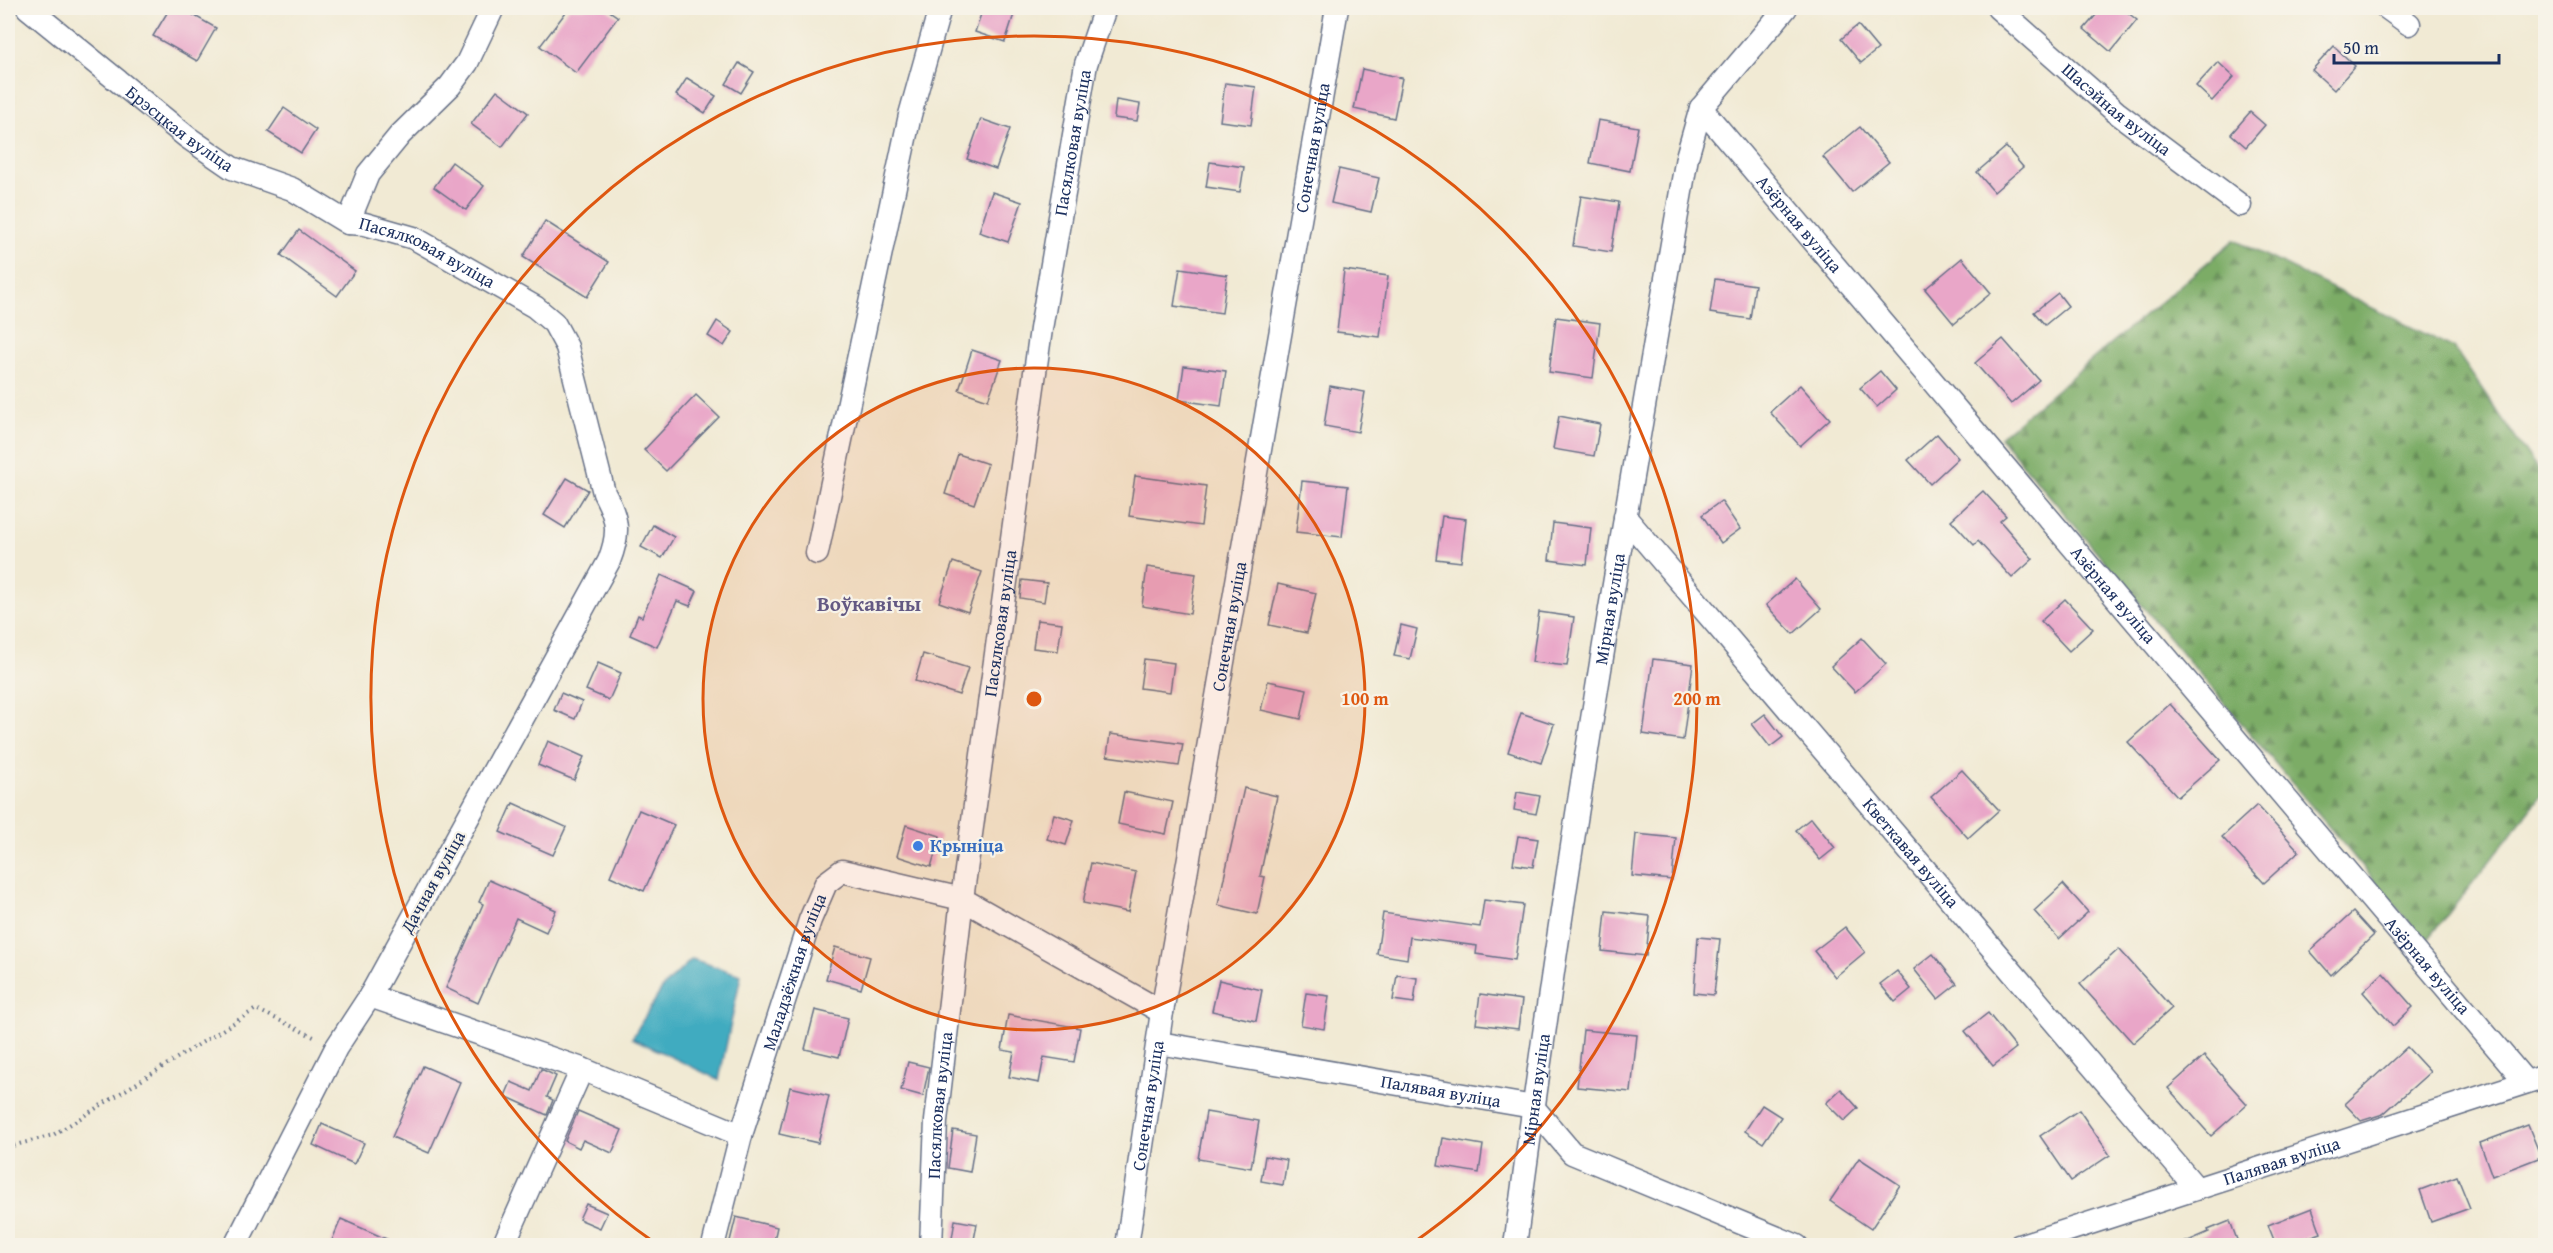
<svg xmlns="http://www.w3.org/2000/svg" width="2553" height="1253" font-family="'Gentium Book Plus',serif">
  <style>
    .forest { fill: url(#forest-firs); stroke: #4c6e62; stroke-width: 1.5 }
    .water { fill: #40abc0; stroke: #2e6d8f; stroke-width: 1.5 }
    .building { fill: #e9a6c8 }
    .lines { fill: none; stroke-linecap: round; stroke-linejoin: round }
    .minor-casing { stroke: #667087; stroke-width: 25 }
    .path { stroke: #667087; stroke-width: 4; stroke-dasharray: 1.5 4.5; stroke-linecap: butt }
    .minor { stroke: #fff; stroke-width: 22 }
    .ring { fill: none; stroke: #de5710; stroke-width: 3 }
    .shop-dot { fill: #3f7fe0; stroke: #f7f3e8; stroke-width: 2 }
    .labels { text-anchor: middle; stroke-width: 4.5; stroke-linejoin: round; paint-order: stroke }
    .street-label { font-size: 18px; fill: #1b2f5e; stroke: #f7f3e8 }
    .shop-label { font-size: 18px; font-weight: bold; fill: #366cbe; stroke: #f7f3e8; text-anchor: start }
    .quarter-label { font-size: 21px; font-weight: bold; fill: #635983; stroke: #f7f3e8 }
    .centre { fill: #de5710; stroke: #f7f3e8; stroke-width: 3 }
    .ring-label { font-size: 18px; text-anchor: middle; font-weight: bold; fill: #de5710; stroke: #f7f3e8; stroke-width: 4.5; stroke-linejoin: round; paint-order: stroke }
  </style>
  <defs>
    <pattern id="forest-firs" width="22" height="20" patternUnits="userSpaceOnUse" patternTransform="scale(1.5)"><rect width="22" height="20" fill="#7cac66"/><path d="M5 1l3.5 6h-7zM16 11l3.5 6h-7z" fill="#658c57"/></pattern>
  </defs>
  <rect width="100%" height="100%" fill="#f7f3e8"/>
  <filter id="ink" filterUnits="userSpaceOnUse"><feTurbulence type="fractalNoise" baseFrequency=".0167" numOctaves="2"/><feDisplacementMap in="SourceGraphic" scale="12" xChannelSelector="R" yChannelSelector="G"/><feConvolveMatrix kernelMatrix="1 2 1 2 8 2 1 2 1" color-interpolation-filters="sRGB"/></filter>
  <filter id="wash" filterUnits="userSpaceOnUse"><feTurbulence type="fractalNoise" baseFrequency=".008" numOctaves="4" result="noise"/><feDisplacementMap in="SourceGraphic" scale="24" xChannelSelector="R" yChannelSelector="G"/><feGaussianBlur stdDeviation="1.35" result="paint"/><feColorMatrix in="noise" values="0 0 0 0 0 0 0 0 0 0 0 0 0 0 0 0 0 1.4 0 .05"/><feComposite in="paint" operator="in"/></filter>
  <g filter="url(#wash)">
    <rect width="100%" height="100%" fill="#f1ead4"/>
    <!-- forest -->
    <path class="forest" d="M2234,240l220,108 91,133v310l-119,151 -426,-505z"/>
    <!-- water -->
    <path class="water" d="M692,959l49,16 -22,105 -87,-42 31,-51z"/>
    <g id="blocks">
      <!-- building -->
      <g class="building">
        <path d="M170,8h11l35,20 -19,33 -44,-25z"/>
        <path d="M569,8h36l13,9 -42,56 -36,-27z"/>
        <path d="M983,8h33l-11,34 -30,-10z"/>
        <path d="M2102,8h20l15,12 -26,32 -27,-23z"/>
        <path d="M1858,25l20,24 -17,14 -20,-24z"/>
        <path d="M2334,46l21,20 -21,24 -22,-20z"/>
        <path d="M2218,62l16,15 -22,24 -16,-15z"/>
        <path d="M739,63l15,9 -13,21 -15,-9z"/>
        <path d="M1362,69l40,9 -8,40 -40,-9z"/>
        <path d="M687,78l29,18 -11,17 -29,-18z"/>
        <path d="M1225,83l31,4 -5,38 -31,-4z"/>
        <path d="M497,90l31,23 -26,34 -31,-23z"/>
        <path d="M1116,100l24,4 -3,17 -23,-3z"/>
        <path d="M284,108l32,22 -15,23 -33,-21z"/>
        <path d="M2250,112l15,13 -19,22 -15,-13z"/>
        <path d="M981,119l29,10 -14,40 -29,-10z"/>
        <path d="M1598,120l40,7 -8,44 -40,-8z"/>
        <path d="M1860,127l29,35 -37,30 -29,-35z"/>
        <path d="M2006,147l17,20 -29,25 -17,-20z"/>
        <path d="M452,162l32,24 -18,24 -32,-23z"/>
        <path d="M1210,162l34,5 -4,25 -34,-5z"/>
        <path d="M1339,169l40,9 -8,34 -40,-9z"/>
        <path d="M992,192l30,10 -14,40 -29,-10z"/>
        <path d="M1581,196l38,6 -8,50 -38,-6z"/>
        <path d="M545,221l64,41 -22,35 -64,-40z"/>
        <path d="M299,230l56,41 -18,25 -56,-41z"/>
        <path d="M1962,258l29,35 -37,31 -29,-35z"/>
        <path d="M1180,268l47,7 -5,38 -48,-7z"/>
        <path d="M1344,270l44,6 -8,61 -43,-5z"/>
        <path d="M1715,279l40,6 -5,34 -40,-6z"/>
        <path d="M2058,293l10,13 -23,19 -11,-13z"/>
        <path d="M1556,317l44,6 -7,55 -44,-6z"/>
        <path d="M717,321l16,11 -9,14 -16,-10z"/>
        <path d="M2003,339l36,41 -28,24 -36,-41z"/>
        <path d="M972,350l30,10 -14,40 -29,-10z"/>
        <path d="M1184,366l42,5 -5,35 -42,-6z"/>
        <path d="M1880,371l16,19 -19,17 -17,-19z"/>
        <path d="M1800,385l30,34 -30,27 -30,-34z"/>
        <path d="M1330,386l35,6 -7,40 -34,-6z"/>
        <path d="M696,395l23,22 -53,54 -22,-21z"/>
        <path d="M1559,416l41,8 -6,32 -41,-7z"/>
        <path d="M1937,434l21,24 -28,26 -22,-24z"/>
        <path d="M958,454l30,10 -14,40 -29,-10z"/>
        <path d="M1135,476l71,10 -5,40 -72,-10z"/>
        <path d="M567,478l21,12 -23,38 -21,-13z"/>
        <path d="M1302,481l46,5 -6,51 -46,-5z"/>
        <path d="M1983,491l23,25 -6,5 33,38 -21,19 -34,-37 -4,4 -23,-25z"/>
        <path d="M1721,501l19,28 -19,14 -19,-28z"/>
        <path d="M1442,516l24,3 -5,43 -25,-3z"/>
        <path d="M1553,523l38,5 -4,37 -38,-5z"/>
        <path d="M653,525l21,12 -12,21 -21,-11z"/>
        <path d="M953,562l29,10 -14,40 -29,-10z"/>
        <path d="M1147,567l49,7 -6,40 -48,-8z"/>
        <path d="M661,575l36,16 -7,15 -13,-5 -20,46 -27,-12 8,-20 4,2z"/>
        <path d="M1795,579l26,30 -28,25 -27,-29z"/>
        <path d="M1022,580l25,3 -3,19 -24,-4z"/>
        <path d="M1278,584l38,9 -9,40 -38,-8z"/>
        <path d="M2065,599l28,30 -24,22 -28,-30z"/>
        <path d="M1539,612l35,5 -7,49 -35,-4z"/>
        <path d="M1037,620l25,3 -4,28 -25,-3z"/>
        <path d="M1401,625l16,4 -7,30 -16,-3z"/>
        <path d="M1862,638l24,26 -31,28 -24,-26z"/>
        <path d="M923,654l45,14 -9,27 -44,-14z"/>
        <path d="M1144,659l30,4 -4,29 -30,-4z"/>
        <path d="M1653,659l40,5 -10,76 -40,-6z"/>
        <path d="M598,663l23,10 -12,27 -23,-10z"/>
        <path d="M1268,681l39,8 -6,30 -40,-9z"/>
        <path d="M561,693l21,9 -7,17 -21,-9z"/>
        <path d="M2170,704l50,56 -42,37 -50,-55z"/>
        <path d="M1521,713l33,11 -13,39 -33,-11z"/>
        <path d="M1765,714l18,23 -13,10 -18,-23z"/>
        <path d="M1110,734l73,10 -4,22 -72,-10z"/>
        <path d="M548,741l36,16 -10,23 -36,-15z"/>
        <path d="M1962,770l37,40 -31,28 -37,-41z"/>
        <path d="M1244,788l33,8 -17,80 5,1 -8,37 -39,-9z"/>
        <path d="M1124,792l49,10 -7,32 -48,-10z"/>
        <path d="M1517,792l23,4 -4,18 -22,-4z"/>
        <path d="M513,803l53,24 -13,28 -53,-23z"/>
        <path d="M2257,805l42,46 -35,32 -42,-46z"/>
        <path d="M639,810l35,15 -30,66 -34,-15z"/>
        <path d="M1054,814l20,6 -8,25 -19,-6z"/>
        <path d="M1811,818l24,30 -15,12 -24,-30z"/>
        <path d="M906,825l34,11 -9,31 -34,-11z"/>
        <path d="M1636,834l40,4 -4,42 -40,-4z"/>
        <path d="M1518,836l20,3 -5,28 -20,-3z"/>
        <path d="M1091,863l45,9 -8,40 -45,-9z"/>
        <path d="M489,880l67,30 -10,22 -30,-14 -38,85 -32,-15 37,-84 -4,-2z"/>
        <path d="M2063,884l25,28 -29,27 -25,-28z"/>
        <path d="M1484,900l39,5 -8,55 -39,-6 1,-8 -67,-9 -3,22 -30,-5 6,-41 97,14z"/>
        <path d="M1606,911l44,5 -4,40 -44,-5z"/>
        <path d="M2353,912l21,23 -43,40 -21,-24z"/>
        <path d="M1845,927l20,25 -30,25 -21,-26z"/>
        <path d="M1698,937l22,2 -6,56 -20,-2z"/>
        <path d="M835,947l35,10 -9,32 -35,-10z"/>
        <path d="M2119,949l53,59 -39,35 -53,-59z"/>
        <path d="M1933,954l24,30 -19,15 -24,-30z"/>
        <path d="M1897,971l14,18 -16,13 -15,-18z"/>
        <path d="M2383,973l30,34 -20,19 -30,-34z"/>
        <path d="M1397,975l20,3 -3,25 -21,-3z"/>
        <path d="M1219,980l43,10 -6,31 -44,-10z"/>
        <path d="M1306,993l23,3 -5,33 -23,-4z"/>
        <path d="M1480,994l42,6 -4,29 -42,-5z"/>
        <path d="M815,1010l33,8 -9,39 -34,-8z"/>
        <path d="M1988,1013l28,35 -23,18 -28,-35z"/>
        <path d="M1008,1015l72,13 -6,34 -30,-5 -5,26 -30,-6 5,-25 -12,-2z"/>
        <path d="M1583,1030l54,5 -6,57 -54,-5z"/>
        <path d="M2407,1047l23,25 -47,42 -22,7 -16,-17z"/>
        <path d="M2204,1056l43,48 -36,32 -43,-48z"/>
        <path d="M908,1062l21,5 -6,29 -22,-6z"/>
        <path d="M423,1066l37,16 -31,71 -37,-16z"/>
        <path d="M541,1069l15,7 -9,21 6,3 -6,15 -42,-19 6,-14 21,9z"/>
        <path d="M790,1087l39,9 -11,47 -39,-9z"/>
        <path d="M1841,1089l17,19 -14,13 -18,-18z"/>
        <path d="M1762,1105l19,12 -18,26 -18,-12z"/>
        <path d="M2079,1110l31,45 -39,26 -31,-45z"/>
        <path d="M578,1111l44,19 -10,23 -29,-13 -4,8 -14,-7z"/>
        <path d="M1206,1112l53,9 -8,47 -53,-9z"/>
        <path d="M322,1124l42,19 -10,21 -41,-19z"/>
        <path d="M2528,1125l13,32 -49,19 -12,-33z"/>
        <path d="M953,1130l23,4 -6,38 -22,-4z"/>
        <path d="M1443,1138l40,7 -4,28 -41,-7z"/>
        <path d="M1265,1156l22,4 -4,25 -22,-4z"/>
        <path d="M1859,1158l41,27 -29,44 -41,-28z"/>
        <path d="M2457,1176l13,32 -39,14 -11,-32z"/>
        <path d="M586,1204l21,9 -7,15 -21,-9z"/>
        <path d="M2312,1208l9,25 -34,12h-11l-8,-20z"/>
        <path d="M736,1217l41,10 -4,18h-44z"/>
        <path d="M341,1219l59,26h-70z"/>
        <path d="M955,1220l22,4 -4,21h-22z"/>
        <path d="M2230,1221l9,24h-60l30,-13 -1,-2z"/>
      </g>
    </g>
  </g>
  <g filter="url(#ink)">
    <use href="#blocks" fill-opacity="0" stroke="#667087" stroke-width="1.5"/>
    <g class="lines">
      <!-- minor casing -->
      <g class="minor-casing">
        <g id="minor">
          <path id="s1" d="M28,8l159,129 45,31 60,21 56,34 17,1 49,14 121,69 19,16 13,24 37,146c14,26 16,40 5,68l-239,435 -34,52 -101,198"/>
          <path id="s2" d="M1998,8l118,104 124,93"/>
          <path d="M2387,8l22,16"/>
          <path id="s3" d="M1701,108l825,974"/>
          <path d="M348,223l20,-49 32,-39 50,-49 17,-23 26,-55"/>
          <path id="s4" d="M1625,517l571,671"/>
          <path d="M817,553l93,-438 30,-107"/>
          <path d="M370,996l212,73 159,66"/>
          <path id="s5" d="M1159,1043l374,64 39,46 225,93"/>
          <path d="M503,1246l79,-177"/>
          <path id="s6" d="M713,1246l28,-111 69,-215 16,-37 16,-12 120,28 200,113"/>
          <path id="s7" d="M931,1246l5,-125 26,-222 79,-570 45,-265 19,-56"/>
          <path id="s8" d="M1127,1246l35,-234 175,-1004"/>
          <path id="s9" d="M1515,1246c47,-365 109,-727 172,-1089l14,-49 85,-100"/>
          <path id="s10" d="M2019,1246l527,-170"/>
        </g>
      </g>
      <!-- path -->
      <path class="path" d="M8,1147l45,-12 203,-126 60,29"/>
      <!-- minor -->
      <use href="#minor" class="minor"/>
    </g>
  </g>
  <!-- distance rings -->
  <circle cx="1034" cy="699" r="331" fill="#de5710" fill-opacity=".12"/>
  <g class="ring">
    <circle cx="1034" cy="699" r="331"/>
    <path d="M658 1245A663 663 0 1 1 1410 1245"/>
  </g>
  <!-- markers -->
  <circle class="shop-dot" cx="918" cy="846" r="6"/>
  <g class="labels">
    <!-- street labels -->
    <g class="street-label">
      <text dy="6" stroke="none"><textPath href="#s2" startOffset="156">Шасэйная вуліца</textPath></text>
      <text dy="6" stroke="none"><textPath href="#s1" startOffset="194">Брэсцкая вуліца</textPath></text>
      <text dy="6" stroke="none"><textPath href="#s7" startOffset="1113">Пасялковая вуліца</textPath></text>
      <text dy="6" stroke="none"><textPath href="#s8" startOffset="1114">Сонечная вуліца</textPath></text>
      <text dy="6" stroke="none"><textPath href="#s3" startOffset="152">Азёрная вуліца</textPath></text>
      <text dy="6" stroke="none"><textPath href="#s1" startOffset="474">Пасялковая вуліца</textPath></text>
      <text dy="6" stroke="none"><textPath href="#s3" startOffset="638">Азёрная вуліца</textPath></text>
      <text dy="6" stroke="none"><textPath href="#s9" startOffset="644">Мірная вуліца</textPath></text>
      <text dy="6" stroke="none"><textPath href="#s7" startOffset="627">Пасялковая вуліца</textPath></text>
      <text dy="6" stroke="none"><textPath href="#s8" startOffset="628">Сонечная вуліца</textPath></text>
      <text dy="6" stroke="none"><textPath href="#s4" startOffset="441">Кветкавая вуліца</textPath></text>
      <text transform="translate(433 882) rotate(-61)" y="6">Дачная вуліца</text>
      <text dy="6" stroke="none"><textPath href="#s3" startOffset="1124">Азёрная вуліца</textPath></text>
      <text dy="6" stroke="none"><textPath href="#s6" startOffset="286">Маладзёжная вуліца</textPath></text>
      <text dy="6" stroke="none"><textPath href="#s9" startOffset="158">Мірная вуліца</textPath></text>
      <text dy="6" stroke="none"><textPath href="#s5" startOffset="286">Палявая вуліца</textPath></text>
      <text dy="6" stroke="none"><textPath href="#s8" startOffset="142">Сонечная вуліца</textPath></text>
      <text dy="6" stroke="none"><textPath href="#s7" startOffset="141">Пасялковая вуліца</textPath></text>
      <text dy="6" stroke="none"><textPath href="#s10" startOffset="276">Палявая вуліца</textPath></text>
    </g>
    <!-- shop labels -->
    <g class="shop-label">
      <text x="930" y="852">Крыніца</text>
    </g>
    <!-- quarter labels -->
    <g class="quarter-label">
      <text x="869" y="611">Воўкавічы</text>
    </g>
  </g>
  <circle cx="1034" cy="699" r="9" class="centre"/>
  <g class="ring-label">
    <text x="1365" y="705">100 m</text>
    <text x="1697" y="705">200 m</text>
  </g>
  <!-- margin -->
  <rect width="2553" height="1253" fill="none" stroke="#f7f3e8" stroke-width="30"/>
  <!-- scale -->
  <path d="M2334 54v9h165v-9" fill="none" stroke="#1b2f5e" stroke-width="3"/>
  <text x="2343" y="54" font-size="18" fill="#1b2f5e" stroke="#f7f3e8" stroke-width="4.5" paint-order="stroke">50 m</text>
</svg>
